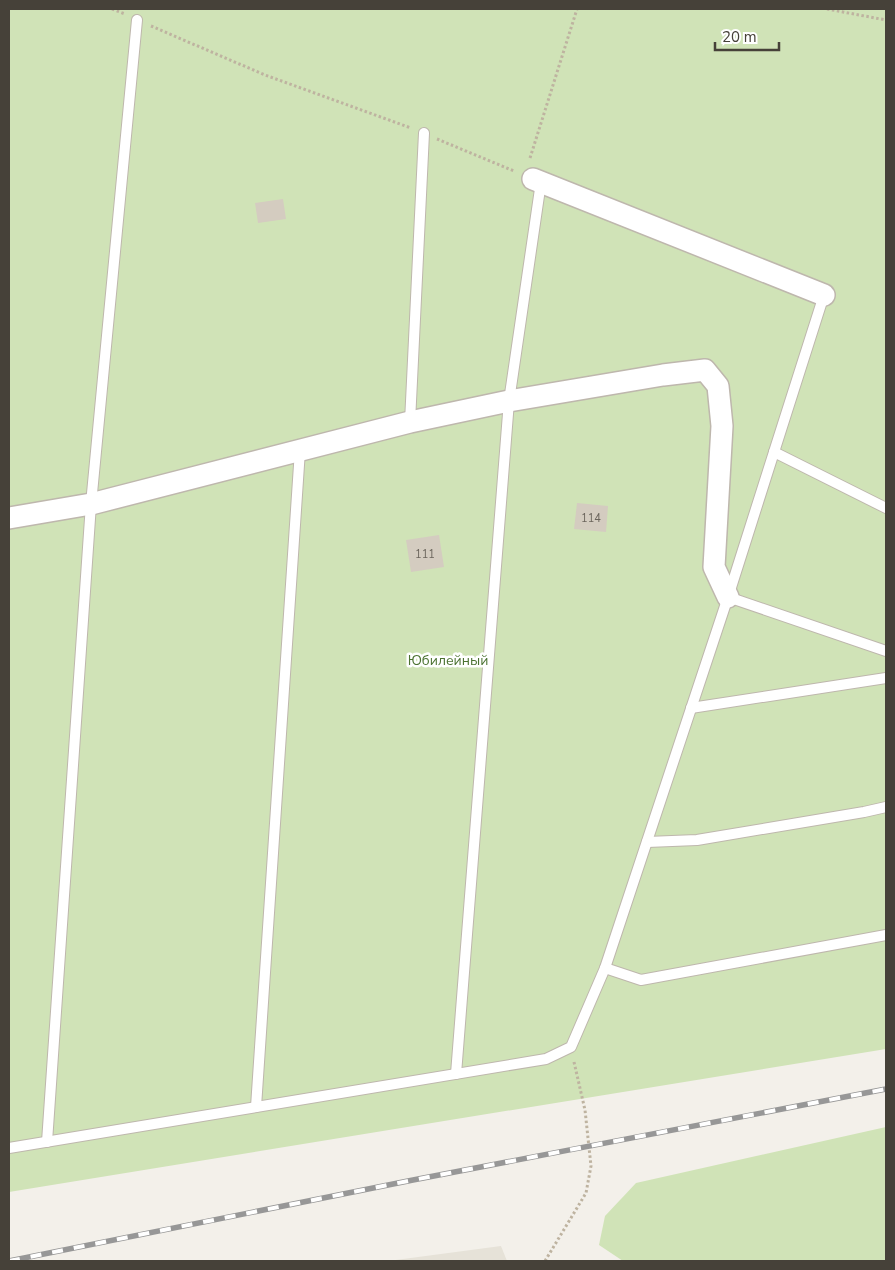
<svg xmlns="http://www.w3.org/2000/svg" width="895" height="1270" font-family="'Nunito Sans',sans-serif">
  <style>
    .residential { fill: #e6e2d8 }
    .green { fill: #d0e3b7 }
    .building { fill: #d4ccc0 }
    .lines { fill: none; stroke-linecap: round; stroke-linejoin: round }
    .service-casing { stroke: #beb7ad; stroke-width: 12 }
    .minor-casing { stroke: #beb7ad; stroke-width: 24 }
    .path { stroke: #beb3a0; stroke-width: 3; stroke-dasharray: 2.5 2.5; stroke-linecap: butt }
    .service { stroke: #fff; stroke-width: 10 }
    .minor { stroke: #fff; stroke-width: 21 }
    .rail-casing { stroke: #979797; stroke-width: 5.5 }
    .rail { stroke: #fff; stroke-width: 4; stroke-dasharray: 11; stroke-linecap: butt }
    .labels { text-anchor: middle; stroke-width: 5; stroke-linejoin: round; paint-order: stroke }
    .number-label { font-size: 11px; fill: #6a645b }
    .park-label { font-size: 14px; fill: #4b7231; stroke: #fff }
  </style>
  <rect width="100%" height="100%" fill="#f3f0ea"/>
  <!-- residential -->
  <path class="residential" d="M501,1246l6,15h-119z"/>
  <!-- green -->
  <g class="green">
    <path d="M9,9h877v1040l-877,143z"/>
    <path d="M886,1127v133l-7,1h-256l-24,-16 6,-29 31,-33z"/>
  </g>
  <!-- building -->
  <g class="building">
    <path d="M283,199l3,20 -28,4 -3,-20z"/>
    <path d="M577,503l31,3 -2,26 -32,-3z"/>
    <path d="M439,535l5,32 -33,5 -5,-32z"/>
  </g>
  <g class="lines">
    <!-- service casing -->
    <g class="service-casing">
      <g id="service">
        <path d="M410,422l14,-289"/>
        <path d="M774,452l112,56"/>
        <path d="M728,597l158,54"/>
        <path d="M691,708l195,-30"/>
        <path d="M647,842l50,-2 167,-28 22,-5"/>
        <path d="M605,968l36,12 245,-45"/>
        <path d="M456,1074l53,-673 32,-219"/>
        <path d="M256,1107l44,-657"/>
        <path d="M47,1142l44,-638 46,-484"/>
        <path d="M9,1148l537,-89 25,-12 34,-79 123,-371 46,-145 50,-157"/>
      </g>
    </g>
    <!-- minor casing -->
    <g class="minor-casing">
      <g id="minor">
        <path d="M533,179l291,116"/>
        <path d="M9,518l82,-14 319,-82 99,-21 154,-26 42,-5 13,16 4,40 -8,141 14,30"/>
      </g>
    </g>
    <!-- path -->
    <g class="path">
      <path d="M112,9l13,5"/>
      <path d="M827,9l59,11"/>
      <path d="M151,26l114,49 146,53"/>
      <path d="M437,139l77,32"/>
      <path d="M530,158l47,-149"/>
      <path d="M545,1261l41,-68 5,-27 -6,-56 -11,-48"/>
    </g>
    <!-- service -->
    <use href="#service" class="service"/>
    <!-- minor -->
    <use href="#minor" class="minor"/>
    <!-- rail casing -->
    <g class="rail-casing">
      <path id="rail" d="M9,1261l404,-81 473,-91"/>
    </g>
    <!-- rail -->
    <use href="#rail" class="rail"/>
  </g>
  <g class="labels">
    <!-- number labels -->
    <g class="number-label">
      <text x="591" y="522">114</text>
      <text x="425" y="558">111</text>
    </g>
    <!-- park labels -->
    <g class="park-label">
      <text x="448" y="665">Юбилейный</text>
    </g>
  </g>
  <!-- border -->
  <rect width="895" height="1270" fill="none" stroke="#464139" stroke-width="20"/>
  <!-- scale -->
  <path d="M715 42v8h64v-8" fill="none" stroke="#464139" stroke-width="2.5"/>
  <text x="722" y="42" font-size="15" fill="#464139" stroke="#ffffff" stroke-width="4" paint-order="stroke">20 m</text>
</svg>
